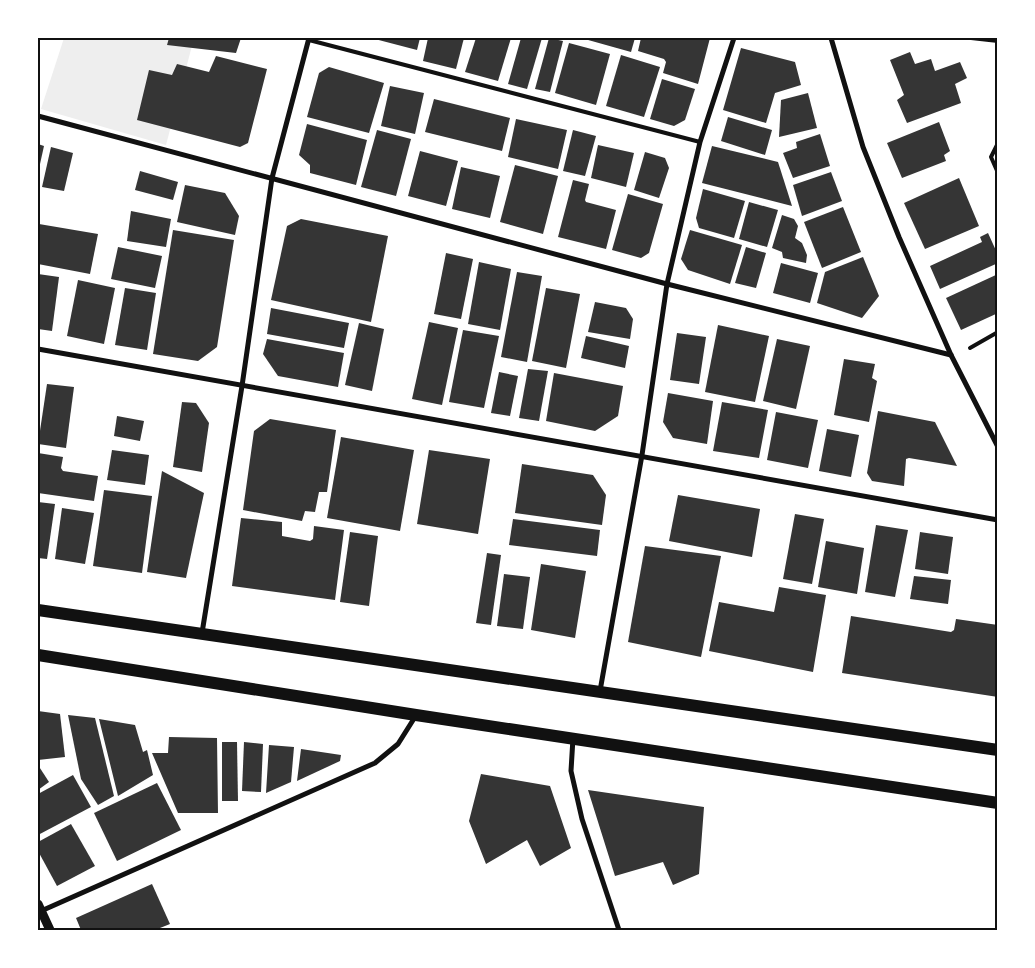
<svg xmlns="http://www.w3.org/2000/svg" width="1035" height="968" font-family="'Varela Round',sans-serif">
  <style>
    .green { fill: #eee }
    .building { fill: #353535 }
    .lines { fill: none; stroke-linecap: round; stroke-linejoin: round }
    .service { stroke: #111; stroke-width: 4 }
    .minor { stroke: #111; stroke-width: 5 }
    .tertiary { stroke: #111; stroke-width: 9 }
    .primary { stroke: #111; stroke-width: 12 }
    .neatline { fill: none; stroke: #111; stroke-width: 2 }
  </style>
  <rect width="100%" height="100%" fill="#fff"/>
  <!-- green -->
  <path class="green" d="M64,38h130l-28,107 -125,-36z"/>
  <!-- building -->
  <g class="building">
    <path d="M169,38h72l-5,15 -69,-8z"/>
    <path d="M371,38h49l-3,12z"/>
    <path d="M428,38h36l-8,31 -33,-8z"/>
    <path d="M476,38h35l-13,43 -33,-9z"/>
    <path d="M521,38h21l-15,51 -19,-5z"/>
    <path d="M549,38l14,3 -13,51 -15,-3z"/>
    <path d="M581,38h54l-4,14z"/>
    <path d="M641,38h69l-12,46 -35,-11 3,-11 -2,-3 -26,-8z"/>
    <path d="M569,43l41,11 -14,51 -41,-12z"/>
    <path d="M741,48l54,14 6,23 -26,8 -9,30 -43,-13z"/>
    <path d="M910,52l5,12 16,-5 4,12 25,-9 7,16 -12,6 6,19 -54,20 -10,-23 7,-5 -14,-35z"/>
    <path d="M621,55l39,12 -16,50 -38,-11z"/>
    <path d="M216,56l51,13 -19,74 -8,4 -103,-27 12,-50 23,5 5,-11 32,8z"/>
    <path d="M329,67l55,16 -15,50 -62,-16 12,-44z"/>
    <path d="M662,79l33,10 -10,31 -11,6 -24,-7z"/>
    <path d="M390,86l34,7 -9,41 -34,-8z"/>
    <path d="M808,93l9,35 -38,9 2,-37z"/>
    <path d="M434,99l76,19 -8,33 -77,-19z"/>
    <path d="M728,117l44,13 -7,25 -44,-14z"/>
    <path d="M516,119l51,11 -9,39 -50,-12z"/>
    <path d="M939,122l11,29 -6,4 2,6 -44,17 -15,-35z"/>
    <path d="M307,124l60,16 -11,45 -46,-12v-8l-11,-10z"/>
    <path d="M377,130l34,9 -15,57 -35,-9z"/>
    <path d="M573,130l23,6 -11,40 -22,-5z"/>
    <path d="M820,134l10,32 -37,12 -10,-25 14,-5 -1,-6z"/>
    <path d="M38,144l6,2 -6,27z"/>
    <path d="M598,145l36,8 -8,34 -35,-9z"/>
    <path d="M712,146l66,16 14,44 -90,-23z"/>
    <path d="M51,147l22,6 -9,38 -22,-4z"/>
    <path d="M420,151l38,10 -12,45 -38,-10z"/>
    <path d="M645,152l20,6 4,10 -10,30 -25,-8z"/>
    <path d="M515,165l43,11 -15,58 -43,-12z"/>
    <path d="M461,167l39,9 -10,42 -38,-9z"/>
    <path d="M140,171l38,11 -5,18 -38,-10z"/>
    <path d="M831,172l11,29 -40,15 -9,-31z"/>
    <path d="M959,178l20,48 -54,23 -21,-46z"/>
    <path d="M573,180l16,4 -4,16 1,2 30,8 -10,39 -48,-12z"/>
    <path d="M185,185l40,8 14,23 -4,19 -58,-13z"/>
    <path d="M703,189l42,12 -11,37 -35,-10 -3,-10z"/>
    <path d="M628,194l35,10 -14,49 -8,5 -29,-8z"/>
    <path d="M749,202l29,8 -11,37 -28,-8z"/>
    <path d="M843,207l18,45 -39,16 -18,-46z"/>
    <path d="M131,211l40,8 -5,28 -39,-6z"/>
    <path d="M782,215l12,4 4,7 -3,12 7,5 5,12 -1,8 -23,-5 -1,-6 -10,-4z"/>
    <path d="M301,219l87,17 -17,86 -100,-22 16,-74z"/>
    <path d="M39,224l59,10 -8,40 -52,-10z"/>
    <path d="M173,230l61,10 -17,107 -19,14 -45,-7z"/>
    <path d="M690,230l52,15 -12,39 -42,-14 -7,-11z"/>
    <path d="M988,233l10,22v8l-58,26 -10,-23 52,-24 -2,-5z"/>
    <path d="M118,247l44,9 -7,32 -44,-9z"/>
    <path d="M746,247l20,6 -10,35 -21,-5z"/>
    <path d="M446,253l27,6 -12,60 -27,-5z"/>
    <path d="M863,257l16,39 -17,22 -45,-15 8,-31z"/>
    <path d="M479,262l32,7 -11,61 -32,-6z"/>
    <path d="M781,263l37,10 -8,30 -37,-10z"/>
    <path d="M517,272l25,4 -15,86 -26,-5z"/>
    <path d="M38,274l21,3 -7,54 -14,-2z"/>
    <path d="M998,274v39l-37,17 -15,-32z"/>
    <path d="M78,280l37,8 -11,56 -37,-8z"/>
    <path d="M125,288l31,5 -9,57 -32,-5z"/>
    <path d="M546,288l34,6 -14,74 -34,-7z"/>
    <path d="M595,302l31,6 7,11 -3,20 -42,-7z"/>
    <path d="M271,308l78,15 -5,25 -77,-14z"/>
    <path d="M429,322l29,6 -16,77 -30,-6z"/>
    <path d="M359,323l25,6 -12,62 -27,-6z"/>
    <path d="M718,325l51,11 -14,66 -50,-10z"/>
    <path d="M463,330l36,6 -15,72 -35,-6z"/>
    <path d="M677,333l29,4 -7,47 -29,-4z"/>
    <path d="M586,336l43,10 -4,22 -44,-10z"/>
    <path d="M267,339l77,14 -6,34 -60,-11 -15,-22z"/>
    <path d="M777,339l33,7 -14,63 -33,-8z"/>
    <path d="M844,359l31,5 -3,14 5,3 -8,41 -35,-7z"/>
    <path d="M528,369l20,2 -9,50 -20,-3z"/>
    <path d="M499,372l19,4 -8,40 -19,-3z"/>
    <path d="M554,373l69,13 -5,30 -23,15 -49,-10z"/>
    <path d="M47,384l27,3 -8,61 -28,-4z"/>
    <path d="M668,393l45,8 -6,43 -34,-6 -10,-16z"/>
    <path d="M182,402l14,1 13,20 -7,49 -29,-5z"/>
    <path d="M722,402l46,8 -9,48 -46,-7z"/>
    <path d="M878,411l57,11 22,44 -48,-8 -3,1 -2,27 -32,-5 -5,-8z"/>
    <path d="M776,412l42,8 -10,48 -41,-8z"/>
    <path d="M117,416l27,5 -4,20 -26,-5z"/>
    <path d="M270,419l66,11 -9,62h-8l-4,20 -10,-1 -3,10 -59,-11 11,-79z"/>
    <path d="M827,429l32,6 -8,42 -32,-6z"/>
    <path d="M341,437l73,13 -14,81 -73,-13z"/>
    <path d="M112,450l37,5 -4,30 -38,-5z"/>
    <path d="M429,450l61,9 -12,75 -61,-10z"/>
    <path d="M38,453l25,4 -2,11 2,3 35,5 -4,25 -56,-8z"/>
    <path d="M522,464l71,11 13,20 -4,30 -87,-12z"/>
    <path d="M162,471l42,22 -18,85 -39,-6z"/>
    <path d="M104,490l48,6 -10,77 -49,-7z"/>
    <path d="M678,495l82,14 -8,48 -83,-16z"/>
    <path d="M38,502l17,2 -8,55 -9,-1z"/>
    <path d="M62,508l32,5 -9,51 -30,-5z"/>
    <path d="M795,514l29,5 -12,65 -29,-5z"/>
    <path d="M241,518l41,4v14l28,5 3,-2 1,-13 30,4 -9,70 -103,-14z"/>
    <path d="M513,519l87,11 -3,26 -88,-11z"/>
    <path d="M876,525l32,5 -13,67 -30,-5z"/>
    <path d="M350,532l28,4 -9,70 -29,-4z"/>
    <path d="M920,532l33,5 -5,37 -33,-5z"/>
    <path d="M826,541l38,7 -7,46 -39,-7z"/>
    <path d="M645,546l76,10 -20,101 -73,-15z"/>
    <path d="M487,553l14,2 -10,70 -15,-2z"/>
    <path d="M541,564l45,7 -11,67 -44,-8z"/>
    <path d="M504,574l26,3 -7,52 -26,-3z"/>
    <path d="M914,576l37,4 -3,24 -38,-5z"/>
    <path d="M779,587l47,8 -13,77 -104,-21 10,-49 55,10z"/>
    <path d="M851,616l100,16 3,-2 2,-11 42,6v72l-156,-24z"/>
    <path d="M38,711l22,3 5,43 -27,3z"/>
    <path d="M68,715l27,3 19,78 -16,9 -17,-26z"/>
    <path d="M99,719l36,6 8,27 4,-2 6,25 -35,21z"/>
    <path d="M169,737l48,1 1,75h-40l-26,-60h16z"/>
    <path d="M222,742h15l1,59h-16z"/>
    <path d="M244,742l19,2 -2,48 -19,-1z"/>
    <path d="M269,745l25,2 -3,35 -25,11z"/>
    <path d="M301,749l40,6 -1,6 -43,20z"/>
    <path d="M38,765l11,17 -11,8z"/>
    <path d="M481,774l69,12 21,62 -31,18 -13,-26 -41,24 -17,-43z"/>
    <path d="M73,775l18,32 -53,28v-41z"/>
    <path d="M157,783l24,47 -64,31 -23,-48z"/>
    <path d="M588,790l116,17 -5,67 -26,11 -10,-23 -48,14z"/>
    <path d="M71,824l24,42 -38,20 -19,-35v-9z"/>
    <path d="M152,884l18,40 -15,6h-74l-5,-12z"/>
  </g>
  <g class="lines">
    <!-- service -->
    <g class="service">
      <path d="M971,38l27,3"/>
      <path d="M309,40l391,102"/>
      <path d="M998,143l-7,14 7,16"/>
      <path d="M970,348l28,-16"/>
    </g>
    <!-- minor -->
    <g class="minor">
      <path d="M831,38l32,109 36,90 52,118 47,92"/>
      <path d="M38,116l629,168 284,71"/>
      <path d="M38,349l960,171"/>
      <path d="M202,633l40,-247 30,-208 37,-140"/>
      <path d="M600,691l42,-236 25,-171 33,-142 34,-104"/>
      <path d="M573,738l-2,33 11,48 37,111"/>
      <path d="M41,911l334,-148 23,-19 17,-27"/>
    </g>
    <!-- tertiary -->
    <path class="tertiary" d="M38,904l12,26"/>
    <!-- primary -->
    <g class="primary">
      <path d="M38,610l960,140"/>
      <path d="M38,655l378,60 582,88"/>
    </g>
  </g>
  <!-- border -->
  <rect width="1035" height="968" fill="none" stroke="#ffffff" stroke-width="78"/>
  <rect x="39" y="39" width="957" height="890" class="neatline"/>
</svg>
